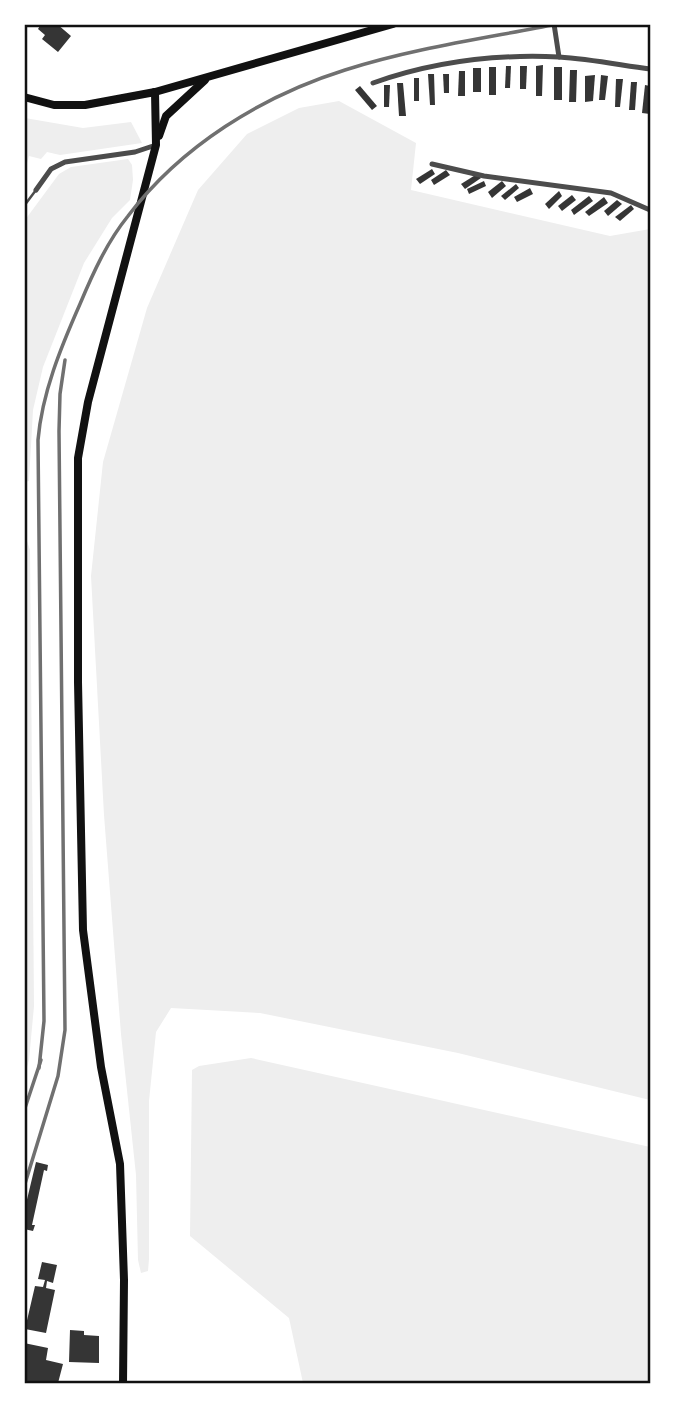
<svg xmlns="http://www.w3.org/2000/svg" width="675" height="1408" font-family="Barlow,sans-serif">
  <style>
    .green { fill: #eee }
    .building { fill: #353535 }
    .lines { fill: none; stroke-linecap: round; stroke-linejoin: round }
    .service { stroke: #4c4c4c; stroke-width: 2.5 }
    .minor { stroke: #4c4c4c; stroke-width: 5 }
    .primary { stroke: #111; stroke-width: 8 }
    .rail { stroke: #707070; stroke-width: 3.5 }
    .neatline { fill: none; stroke: #111; stroke-width: 2.5 }
  </style>
  <rect width="100%" height="100%" fill="#fff"/>
  <!-- green -->
  <g class="green">
    <path d="M339,101l77,42 -5,47 199,46 40,-7v871l-192,-47 -198,-40 -89,-5 -15,24 -7,69v158l-1,12 -7,2 -3,-13 -2,-85 -15,-141 -17,-219 -13,-239 12,-114 44,-154 51,-118 49,-56 52,-26z"/>
    <path d="M25,118l58,10 48,-6 11,21 -82,12 -13,-3 -6,7 -12,-3 -4,15z"/>
    <path d="M128,159l4,6 1,15 -3,20 -18,18 -28,45 -41,104 -10,43 -4,71 -4,1v-262l34,-46 12,-7z"/>
    <path d="M25,535l5,15 4,456 -5,54 -4,15z"/>
    <path d="M251,1058l399,89v236h-347l-14,-65 -99,-82 2,-166 7,-4z"/>
  </g>
  <!-- building -->
  <g class="building">
    <path d="M41,24h16l14,12 -13,16 -16,-13 3,-4 -7,-6z"/>
    <path d="M543,65l-1,31h-6v-30z"/>
    <path d="M506,66h5l-1,22h-5z"/>
    <path d="M520,66h7l-1,23h-6z"/>
    <rect x="489" y="67" width="7" height="28"/>
    <rect x="554" y="67" width="8" height="33"/>
    <rect x="473" y="68" width="8" height="24"/>
    <path d="M570,70h7l-1,32h-7z"/>
    <path d="M459,71h6v25h-7z"/>
    <path d="M428,74h6l1,31h-5z"/>
    <path d="M443,74h6v19h-5z"/>
    <path d="M595,75l-2,26 -8,1v-26z"/>
    <path d="M601,75l7,1 -3,24h-6z"/>
    <rect x="414" y="78" width="5" height="23"/>
    <path d="M616,79h7l-3,28h-5z"/>
    <path d="M631,82h6l-2,28h-6z"/>
    <path d="M397,83h6l3,33h-7z"/>
    <path d="M384,85h6l-1,22h-5z"/>
    <path d="M645,85l5,1v28l-8,-1z"/>
    <path d="M360,86l17,20 -5,4 -17,-20z"/>
    <path d="M432,169l3,5 -15,10 -4,-5z"/>
    <path d="M446,170l4,5 -16,10 -3,-5z"/>
    <path d="M477,174l4,4 -16,11 -4,-5z"/>
    <path d="M484,181l2,5 -17,8 -2,-5z"/>
    <path d="M502,181l4,5 -14,12 -4,-6z"/>
    <path d="M516,184l3,4 -14,12 -4,-4z"/>
    <path d="M530,188l3,6 -16,8 -3,-5z"/>
    <path d="M559,191l3,5 -13,13 -4,-5z"/>
    <path d="M572,195l4,5 -14,11 -4,-5z"/>
    <path d="M589,196l4,5 -19,14 -3,-5z"/>
    <path d="M604,197l4,6 -19,13 -4,-4z"/>
    <path d="M617,200l5,4 -14,12 -4,-5z"/>
    <path d="M631,205l3,4 -14,12 -5,-4z"/>
    <path d="M36,1162l12,3 -1,6 -3,-1 -12,55h3l-2,6 -9,-2v-17z"/>
    <path d="M42,1262l15,3 -4,18 -6,-2 -1,7 9,2 -9,43 -21,-4 10,-43 8,1 2,-7 -7,-1z"/>
    <path d="M70,1330l14,1v4l15,1v27l-30,-1z"/>
    <path d="M24,1343l24,5 -2,12 17,4 -5,19h-34z"/>
  </g>
  <g class="lines">
    <!-- service -->
    <path class="service" d="M24,206l12,-16"/>
    <!-- minor -->
    <g class="minor">
      <path d="M554,24l5,33"/>
      <path d="M373,83c59,-21 124,-29 186,-26 31,2 61,8 91,12"/>
      <path d="M432,164l52,12 127,17 39,17"/>
      <path d="M36,190l15,-21 14,-7 70,-10 21,-7"/>
    </g>
    <!-- primary -->
    <g class="primary">
      <path d="M24,97l30,8h31l70,-13 238,-68"/>
      <path d="M159,136l7,-20 39,-36"/>
      <path d="M123,1384l1,-104 -4,-116 -19,-97 -18,-137 -5,-248v-224l10,-56 68,-257 -1,-53"/>
    </g>
    <!-- rail -->
    <g class="rail">
      <path d="M39,1068l5,-47 -6,-581c4,-47 23,-93 42,-136 13,-31 27,-62 48,-88 53,-70 134,-120 217,-146 69,-22 142,-32 212,-46"/>
      <path d="M24,1111l17,-51"/>
      <path d="M24,1187l34,-111 7,-46 -6,-599 1,-37 5,-34"/>
    </g>
  </g>
  <!-- border -->
  <rect width="675" height="1408" fill="none" stroke="#ffffff" stroke-width="52"/>
  <rect x="26" y="26" width="623" height="1356" class="neatline"/>
</svg>
